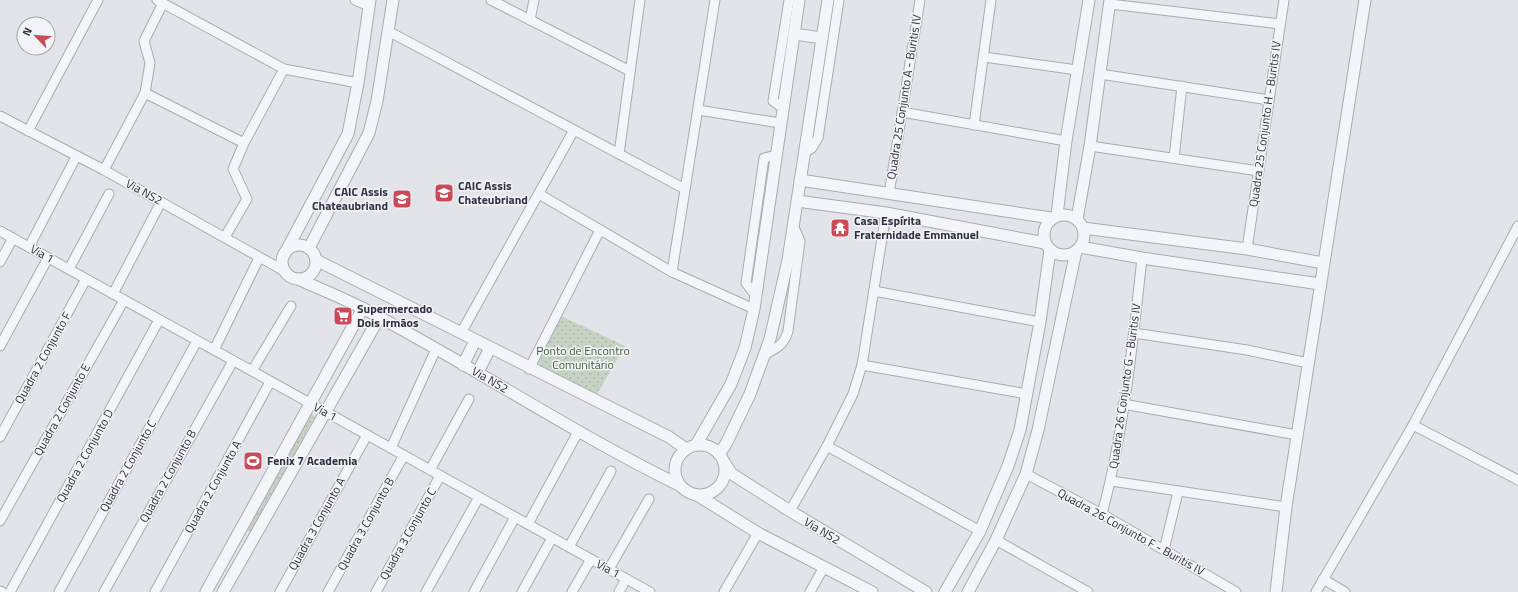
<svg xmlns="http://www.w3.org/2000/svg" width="1518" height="592" font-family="'Titillium Web',sans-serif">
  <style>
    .park { fill: url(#park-dots) }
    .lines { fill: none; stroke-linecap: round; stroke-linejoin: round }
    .minor-casing { stroke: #a7abb4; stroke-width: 11 }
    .tertiary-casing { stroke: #a7abb4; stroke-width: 13 }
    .minor { stroke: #f4f5f8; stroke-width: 9 }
    .tertiary { stroke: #f4f5f8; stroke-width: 11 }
    .labels { text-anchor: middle; stroke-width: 3; stroke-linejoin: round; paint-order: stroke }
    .street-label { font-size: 12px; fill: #2a3141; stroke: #f1f3f7 }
    .poi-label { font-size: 12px; font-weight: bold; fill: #2a3141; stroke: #f1f3f7; text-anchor: start }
    .park-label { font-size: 12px; fill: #3d5c38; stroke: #f1f3f7 }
  </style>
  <defs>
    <pattern id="park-dots" width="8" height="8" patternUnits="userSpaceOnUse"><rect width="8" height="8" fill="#c6d3c3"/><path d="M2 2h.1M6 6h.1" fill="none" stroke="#aab6a9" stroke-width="1.8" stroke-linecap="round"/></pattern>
  </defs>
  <rect width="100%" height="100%" fill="#e2e4ea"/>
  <!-- park -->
  <g class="park">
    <path d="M561,316l64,30 -29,50 -59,-29z"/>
    <path d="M310,414l5,2 -63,116 -7,-3z"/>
  </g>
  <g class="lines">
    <!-- minor casing -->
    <g class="minor-casing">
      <g id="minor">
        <path d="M157,0l127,69 74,14"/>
        <path d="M355,0l14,6"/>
        <path d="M491,0l139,71"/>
        <path d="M1110,4l170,20"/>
        <path d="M530,20l4,-20"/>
        <path d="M388,31l297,158"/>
        <path d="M984,57l93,13"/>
        <path d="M1100,74l169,26"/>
        <path d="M145,93l99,50"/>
        <path d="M783,108l-10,-7 16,-101"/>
        <path d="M698,110l82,13"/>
        <path d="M902,112l164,29"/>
        <path d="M0,116l104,54 182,102"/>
        <path d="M974,125l17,-125"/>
        <path d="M28,131l70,-131"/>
        <path d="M1090,146l169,25"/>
        <path d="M804,153l8,-5 6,-10 21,-138"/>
        <path d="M619,154l21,-154"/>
        <path d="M1174,158l8,-72"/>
        <path d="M104,170l41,-77 5,-30 -6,-22 19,-38"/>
        <path d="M539,194l133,78 43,-272"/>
        <path d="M889,194l31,-194"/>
        <path d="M0,231l650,361"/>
        <path d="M225,237l22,-38 -14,-30 11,-26 40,-74"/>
        <path d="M29,247l47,-90"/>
        <path d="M1247,249l37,-249"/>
        <path d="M0,262l13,-24"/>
        <path d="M69,269l40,-75"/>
        <path d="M672,272l82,37"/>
        <path d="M874,291l166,31"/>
        <path d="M113,294l48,-92"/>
        <path d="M756,296l-10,-13 18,-125 12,-3"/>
        <path d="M461,333l113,-203"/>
        <path d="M1134,333l113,17 61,13"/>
        <path d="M0,346l48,-88"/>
        <path d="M214,350l45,-92"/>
        <path d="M764,355c13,-7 20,-10 24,-24l12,-90 -7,-16"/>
        <path d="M862,365l165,29"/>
        <path d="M529,369l71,-139"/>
        <path d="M252,371l39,-65"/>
        <path d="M1123,404l174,31"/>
        <path d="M1413,425l105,55"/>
        <path d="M0,437l86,-158"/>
        <path d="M827,446l153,85"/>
        <path d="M391,448l45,-99"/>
        <path d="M430,470l39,-71"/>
        <path d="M1026,474l76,40 134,78"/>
        <path d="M1111,481l175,26"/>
        <path d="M790,511l37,-65 26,-52 9,-29 24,-152"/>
        <path d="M1102,514c22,-82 31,-173 40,-256"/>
        <path d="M0,521l124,-221"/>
        <path d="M528,524l50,-92"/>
        <path d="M996,540l92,52"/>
        <path d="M569,547l42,-76"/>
        <path d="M1164,550l14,-58"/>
        <path d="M609,569l40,-70"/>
        <path d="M1323,579l22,13"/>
        <path d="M0,591l2,1"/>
        <path d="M10,592l149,-272"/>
        <path d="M59,592l138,-251"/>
        <path d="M104,592l129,-231"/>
        <path d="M155,592l115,-210"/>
        <path d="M280,592l87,-157"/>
        <path d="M328,592l76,-137"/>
        <path d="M376,592l64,-116"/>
        <path d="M426,592l53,-95"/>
        <path d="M474,592l41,-75"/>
        <path d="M522,592l30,-54"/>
        <path d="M572,592l19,-33"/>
        <path d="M619,592l7,-13"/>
        <path d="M724,592l34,-59"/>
        <path d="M810,592l14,-25"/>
        <path d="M1316,592l97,-167 105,-199"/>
      </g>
    </g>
    <!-- tertiary casing -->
    <g class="tertiary-casing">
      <g id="tertiary">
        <path d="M794,34l28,4"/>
        <path d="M800,180l251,38"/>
        <path d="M797,201l89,12 159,30"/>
        <circle cx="1064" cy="235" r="20"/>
        <path d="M1057,215l9,-74 23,-141"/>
        <path d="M1077,219l13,-73 20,-146"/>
        <path d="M1083,228l164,21 76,14"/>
        <circle cx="299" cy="262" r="17"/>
        <path d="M1080,247l62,11 178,26"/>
        <path d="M309,248l60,-115 8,-32 16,-101"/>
        <path d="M284,255l64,-121 10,-51 12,-83"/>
        <path d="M316,260l353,177 17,12"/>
        <path d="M298,279c22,10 45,19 66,30 107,56 207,123 315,176"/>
        <path d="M463,365l12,-24"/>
        <path d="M478,372l12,-24"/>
        <circle cx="700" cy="470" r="25"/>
        <path d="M696,445l35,-61 14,-36 9,-39 45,-309"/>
        <path d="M719,454l7,-10 24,-50 20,-55 18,-79 40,-260"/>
        <path d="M724,462l8,12 58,37 136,81"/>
        <path d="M697,495l61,38 114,59"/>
        <path d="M206,592l157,-284"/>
        <path d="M223,592l156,-274"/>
        <path d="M945,592l35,-61 28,-65 12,-36 20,-108 10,-72"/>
        <path d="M968,592l28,-52 30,-66 12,-44 38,-179"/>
        <path d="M1276,592l10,-85 79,-507"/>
      </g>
    </g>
    <!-- minor -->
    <use href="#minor" class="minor"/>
    <!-- tertiary -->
    <use href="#tertiary" class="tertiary"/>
  </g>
  <!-- icons -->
  <defs>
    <g id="school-square" transform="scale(1)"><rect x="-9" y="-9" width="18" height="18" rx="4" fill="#ca4b57" stroke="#f1f3f7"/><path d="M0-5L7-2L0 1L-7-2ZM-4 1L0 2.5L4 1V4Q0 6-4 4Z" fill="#fff"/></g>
    <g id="temple-square" transform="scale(1)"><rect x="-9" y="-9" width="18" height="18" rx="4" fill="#ca4b57" stroke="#f1f3f7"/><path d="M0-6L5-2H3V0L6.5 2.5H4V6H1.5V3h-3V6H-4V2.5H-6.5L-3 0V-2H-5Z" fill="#fff"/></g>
    <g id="supermarket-square" transform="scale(1)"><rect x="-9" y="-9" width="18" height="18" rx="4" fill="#ca4b57" stroke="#f1f3f7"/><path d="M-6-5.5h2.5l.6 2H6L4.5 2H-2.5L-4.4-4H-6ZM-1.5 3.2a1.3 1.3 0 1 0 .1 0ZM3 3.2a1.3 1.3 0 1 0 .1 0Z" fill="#fff"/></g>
    <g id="stadium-square" transform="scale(1)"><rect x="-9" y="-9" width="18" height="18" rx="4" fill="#ca4b57" stroke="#f1f3f7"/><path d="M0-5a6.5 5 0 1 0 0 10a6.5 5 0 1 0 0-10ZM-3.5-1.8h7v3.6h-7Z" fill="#fff"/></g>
  </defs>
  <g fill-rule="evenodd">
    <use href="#school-square" x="444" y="193"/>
    <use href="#school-square" x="402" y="199"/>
    <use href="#temple-square" x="840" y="228"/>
    <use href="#supermarket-square" x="343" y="316"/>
    <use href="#stadium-square" x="253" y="461"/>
  </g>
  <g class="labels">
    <!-- street labels -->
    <g class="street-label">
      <text transform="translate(904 97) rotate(-81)" y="4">Quadra 25 Conjunto A - Buritis IV</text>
      <text transform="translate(1265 124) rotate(-82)" y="4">Quadra 25 Conjunto H - Buritis IV</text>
      <text transform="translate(144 192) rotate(29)" y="4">Via NS2</text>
      <text transform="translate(42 254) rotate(29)" y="4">Via 1</text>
      <text transform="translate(43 358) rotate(-61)" y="4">Quadra 2 Conjunto F</text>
      <text transform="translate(490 380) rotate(30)" y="4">Via NS2</text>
      <text transform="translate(1125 386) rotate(-82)" y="4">Quadra 26 Conjunto G - Buritis IV</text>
      <text transform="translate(62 410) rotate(-61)" y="4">Quadra 2 Conjunto E</text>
      <text transform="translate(325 412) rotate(29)" y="4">Via 1</text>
      <text transform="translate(85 456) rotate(-61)" y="4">Quadra 2 Conjunto D</text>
      <text transform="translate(128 466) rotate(-61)" y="4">Quadra 2 Conjunto C</text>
      <text transform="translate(168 476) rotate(-61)" y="4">Quadra 2 Conjunto B</text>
      <text transform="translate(213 487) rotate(-61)" y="4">Quadra 2 Conjunto A</text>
      <text transform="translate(317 524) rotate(-61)" y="4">Quadra 3 Conjunto A</text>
      <text transform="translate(366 524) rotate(-61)" y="4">Quadra 3 Conjunto B</text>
      <text transform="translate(822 531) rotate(31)" y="4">Via NS2</text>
      <text transform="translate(1131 532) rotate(29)" y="4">Quadra 26 Conjunto F - Buritis IV</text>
      <text transform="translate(408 534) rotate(-61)" y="4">Quadra 3 Conjunto C</text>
      <text transform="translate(608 569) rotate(29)" y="4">Via 1</text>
    </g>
    <!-- poi labels -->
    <g class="poi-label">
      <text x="458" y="190">CAIC Assis<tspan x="458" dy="14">Chateubriand</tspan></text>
      <text x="388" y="196" text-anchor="end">CAIC Assis<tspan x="388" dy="14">Chateaubriand</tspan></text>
      <text x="854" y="225">Casa Espírita<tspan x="854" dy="14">Fraternidade Emmanuel</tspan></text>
      <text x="357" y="313">Supermercado<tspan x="357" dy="14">Dois Irmãos</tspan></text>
      <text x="267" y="465">Fenix 7 Academia</text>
    </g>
    <!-- park labels -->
    <g class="park-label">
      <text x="583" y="355">Ponto de Encontro<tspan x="583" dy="14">Comunitário</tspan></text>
    </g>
  </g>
  <!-- north arrow -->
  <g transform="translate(36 36) rotate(296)"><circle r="19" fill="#f1f3f7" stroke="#a1a5ae"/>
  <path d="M0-3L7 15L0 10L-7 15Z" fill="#ca4b57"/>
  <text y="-6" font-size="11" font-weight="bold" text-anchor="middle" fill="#2a3141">N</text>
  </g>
</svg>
